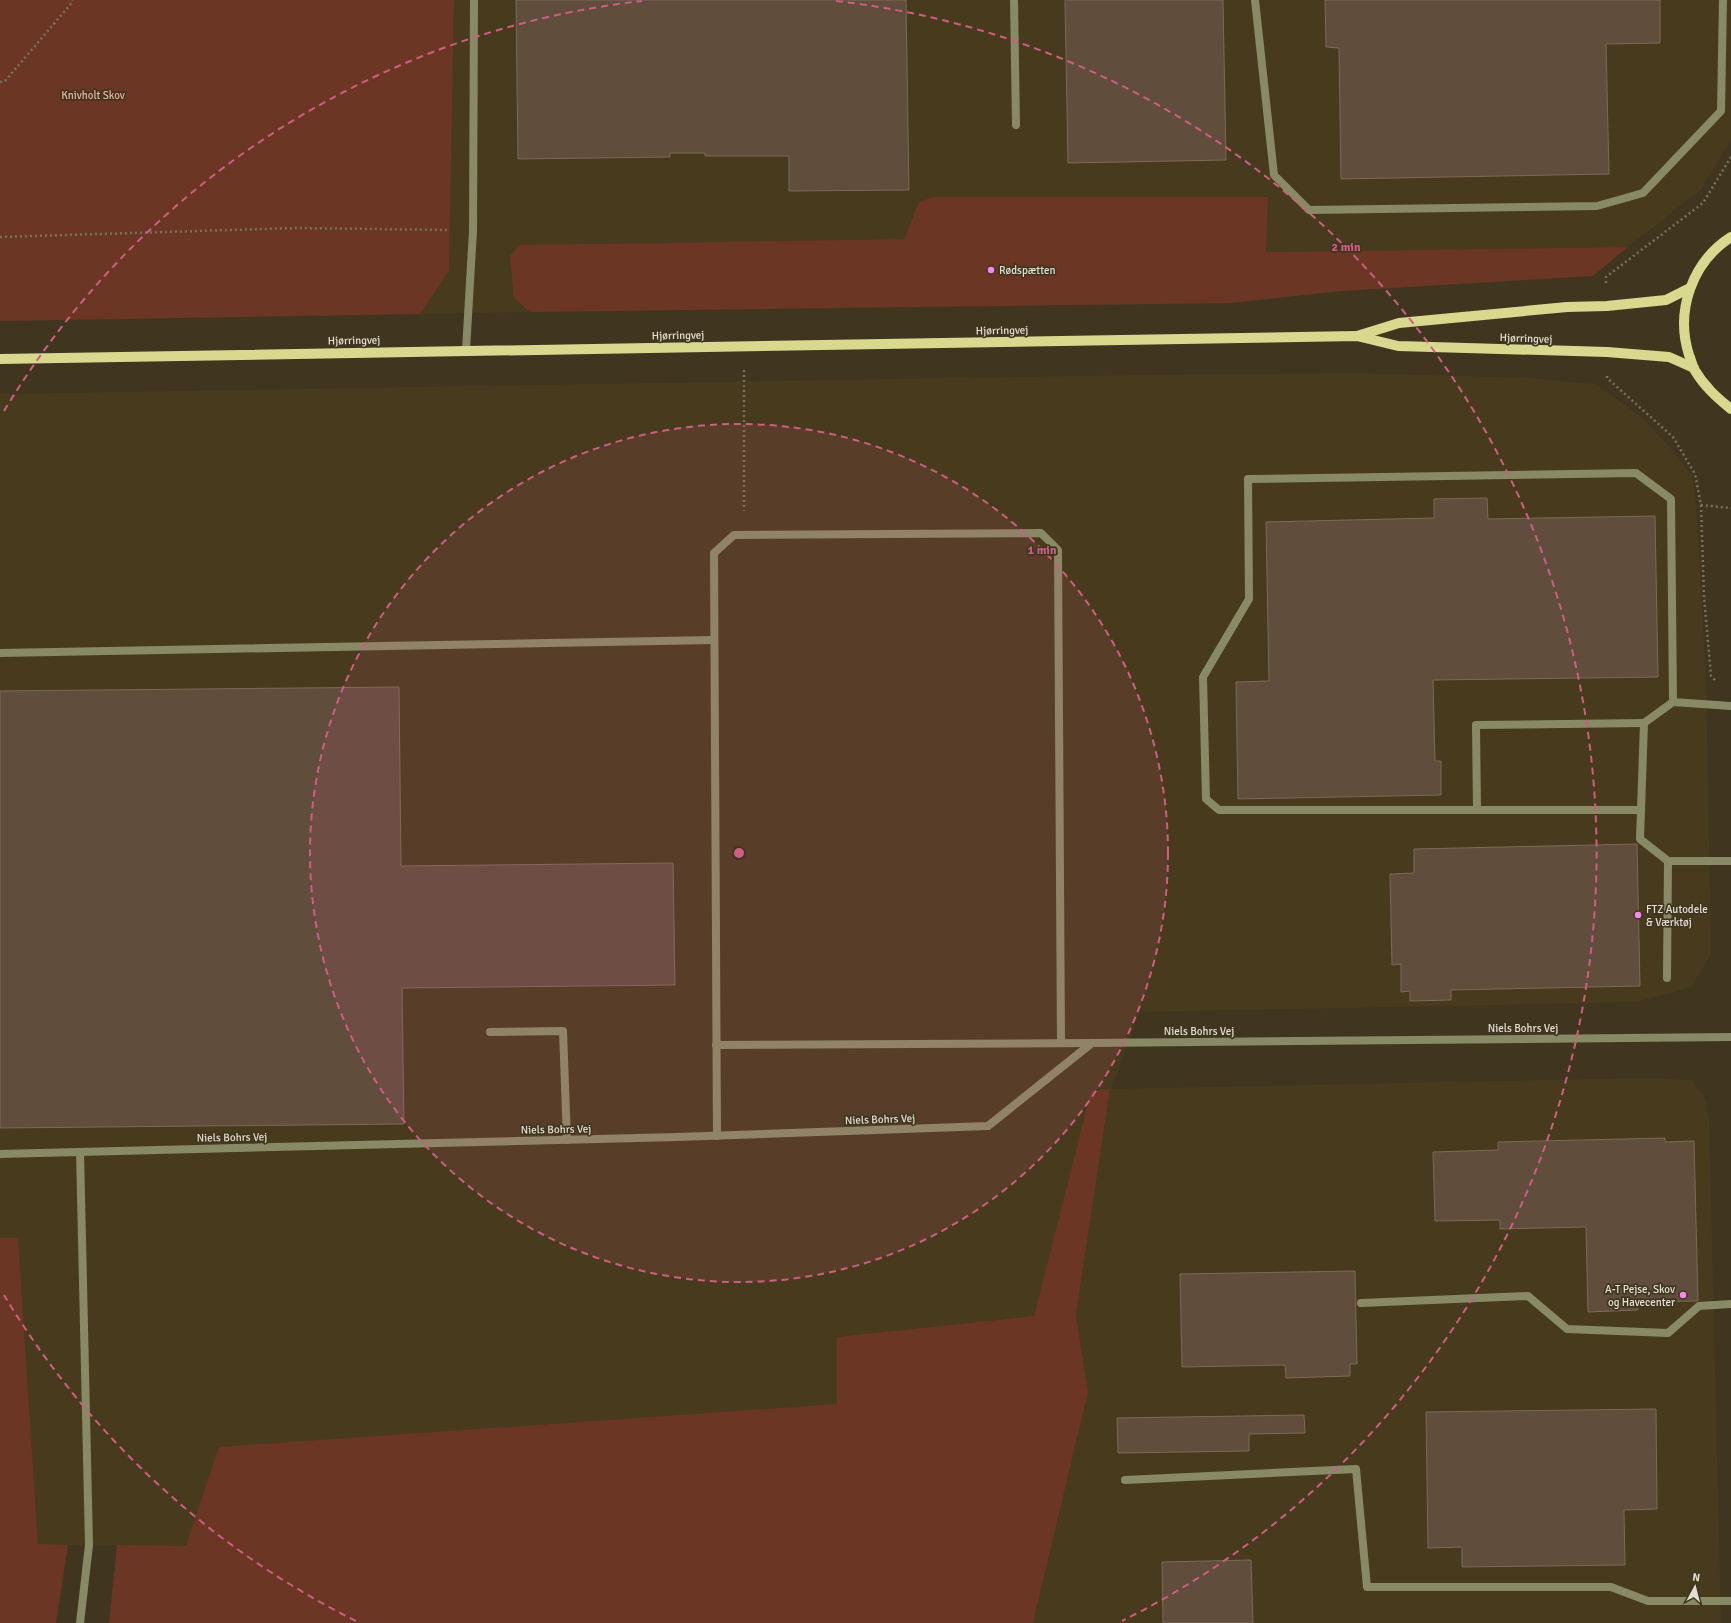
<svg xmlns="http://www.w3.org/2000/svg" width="1731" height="1623" font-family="Signika,sans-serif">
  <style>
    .built { fill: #483b1d }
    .green { fill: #6c3624 }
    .building { fill: #614d3c; stroke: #7e6957 }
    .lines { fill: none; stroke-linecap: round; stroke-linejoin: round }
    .path { stroke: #79705d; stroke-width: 2.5; stroke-dasharray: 2 3; stroke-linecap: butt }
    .service { stroke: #888965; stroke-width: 8 }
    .minor { stroke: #888965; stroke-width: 8 }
    .primary { stroke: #d8d98e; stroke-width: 10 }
    .ring { fill: none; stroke: #ce5d84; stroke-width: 2; stroke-dasharray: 7 5 }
    .poi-dot { fill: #f589ee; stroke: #403620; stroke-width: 1.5 }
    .labels { text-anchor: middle; stroke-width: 3.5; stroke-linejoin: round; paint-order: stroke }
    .park-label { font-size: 11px; fill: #f2ae97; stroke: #403620 }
    .poi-label { font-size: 11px; fill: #e4ded1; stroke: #403620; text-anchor: start }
    .street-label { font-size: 11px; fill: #e4ded1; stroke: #403620 }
    .centre { fill: #ce5d84; stroke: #403620; stroke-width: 2 }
    .ring-label { font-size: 12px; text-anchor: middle; font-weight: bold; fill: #ce5d84; stroke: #403620; stroke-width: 3.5; stroke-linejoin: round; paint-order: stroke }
  </style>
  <rect width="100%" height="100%" fill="#403620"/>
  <!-- built -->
  <g class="built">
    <path d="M454,0h1277v140l-31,50 -72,57 -362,5 1,-55 -348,5 -14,37 -385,6 -6,53 16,14 -110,2 29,-43z"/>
    <path d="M1356,373l170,5 69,6 45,32 27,28 25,32 4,28 10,175 5,275 -20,33 -55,15 -496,10 -29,77 536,-11 44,2 14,18 4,23 12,502h-688l55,-231 -12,-77 34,-226 -19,3 -57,224 -197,21 1,67 -618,43 -34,99 -148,-1 -20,-307h-18v-844l1143,-19z"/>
  </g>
  <!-- green -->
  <g class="green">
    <path d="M0,0h454l-5,271 -29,43 -420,7z"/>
    <path d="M934,197h334l-2,55 362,-5 -35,29 -251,15 -111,12 -701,9 -16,-14 -4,-42 10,-11 384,-6 15,-37z"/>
    <path d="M1110,1089l-34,226 12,77 -55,231h-924l8,-78 69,1 33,-99 618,-43v-67l197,-21 57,-225z"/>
    <path d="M0,1238h18l20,306 30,1 -12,78h-56z"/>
  </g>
  <!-- building -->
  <g class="building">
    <path d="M516,0h390l3,190 -120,1v-35h-84v-3h-35v4l-152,2z"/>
    <path d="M1065,0h158l3,160 -158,3z"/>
    <path d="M1325,0h335v43l-54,1 3,130 -268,5 -2,-131 -13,-1z"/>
    <path d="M1487,498l1,21 167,-3 3,161 -225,3 2,81h6v34l-203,4 -2,-117 33,-1 -3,-159 168,-4v-19z"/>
    <path d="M399,687l2,179 272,-3 2,122 -273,3 2,136 -404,4v-437z"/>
    <path d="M1637,844l3,142 -189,4v10l-41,1v-10l-9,1v-28l-9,1 -2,-91 24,-1v-24z"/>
    <path d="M1665,1138v4l29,-1 4,160 -60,1v8l-50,2 -2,-85 -86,2v-9l-65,1 -2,-69 65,-2v-8z"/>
    <path d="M1355,1271l2,93h-7v12l-64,2 -1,-13 -103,2 -2,-93z"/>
    <path d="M1656,1409l1,100 -33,1 1,55 -163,2v-20l-34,1 -2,-136z"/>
    <path d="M1304,1415l1,18 -56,1v17l-131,2 -1,-35z"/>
    <path d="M1251,1560l2,63h-90l-1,-61z"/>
  </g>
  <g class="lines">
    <!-- path -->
    <g class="path">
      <path d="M0,82l5,-1 65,-76 2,-5"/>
      <path d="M0,237l296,-9 153,2"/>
      <path d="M1606,283v-6l97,-74 28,-46"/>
      <path d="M744,370v141"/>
      <path d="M1607,376v2l66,59 22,37 6,31 30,3"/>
      <path d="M1701,505l3,92 7,79 4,4"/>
    </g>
    <!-- service -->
    <g class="service">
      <path d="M1014,0l2,125"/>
      <path d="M1255,0l19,175 35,35 288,-4 46,-13 78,-82 2,-111"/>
      <path d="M466,350l7,-119 1,-231"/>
      <path d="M0,653l714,-13"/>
      <path d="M1673,702l58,4"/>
      <path d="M1477,810l-1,-85 168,-2"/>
      <path d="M1641,810h-422l-13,-11 -3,-122 46,-78 -1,-120 388,-6 35,26 2,203 -29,21 -4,116 28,22 -1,117"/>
      <path d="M1668,861h63"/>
      <path d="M490,1032l73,-1 4,109"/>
      <path d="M716,1045l376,-2"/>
      <path d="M717,1136l-3,-583 20,-18 307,-2 17,17 3,493"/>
      <path d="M80,1152l9,393"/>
      <path d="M0,1154l677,-17 311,-11 104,-83"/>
      <path d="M1361,1303l167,-7 39,33 101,4 31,-27 32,-2"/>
      <path d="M1125,1480l231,-11 11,118h244l37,14h83"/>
    </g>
    <!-- minor -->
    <g class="minor">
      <path d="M1092,1043l639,-6"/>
      <path d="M80,1623l9,-78"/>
    </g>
    <!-- primary -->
    <g class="primary">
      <path d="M1731,237c-39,25 -56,74 -42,118 2,4 3,10 5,14 10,17 22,28 37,40"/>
      <path d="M1357,336l42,-13 168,-16 40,-1 59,-6 24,-12"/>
      <path d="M0,359l1357,-23 41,10 209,6 62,5 25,11"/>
    </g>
  </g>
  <!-- distance rings -->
  <circle cx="739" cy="853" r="429" fill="#ce5d84" fill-opacity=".12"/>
  <g class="ring">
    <circle cx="739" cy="853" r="429"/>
    <path d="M356 1621A858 858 0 0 1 4 1295M4 411A858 858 0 0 1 642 1M836 1A858 858 0 0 1 1122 1621"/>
  </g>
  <!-- markers -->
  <g class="poi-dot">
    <circle cx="991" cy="270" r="4"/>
    <circle cx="1638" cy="915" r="4"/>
    <circle cx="1683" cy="1295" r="4"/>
  </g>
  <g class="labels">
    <!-- park labels -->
    <g class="park-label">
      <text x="93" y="99">Knivholt Skov</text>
    </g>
    <!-- poi labels -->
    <g class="poi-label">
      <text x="999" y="274">Rødspætten</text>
      <text x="1646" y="913">FTZ Autodele<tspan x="1646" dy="13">&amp; Værktøj</tspan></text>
      <text x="1675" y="1293" text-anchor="end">A-T Pejse, Skov<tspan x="1675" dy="13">og Havecenter</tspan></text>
    </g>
    <!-- street labels -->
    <g class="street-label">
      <text transform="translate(1002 330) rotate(-1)" y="4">Hjørringvej</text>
      <text transform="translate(678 335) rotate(-1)" y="4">Hjørringvej</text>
      <text transform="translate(1526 338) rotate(2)" y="4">Hjørringvej</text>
      <text transform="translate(354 340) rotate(-1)" y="4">Hjørringvej</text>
      <text x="1523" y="1032">Niels Bohrs Vej</text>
      <text x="1199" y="1035">Niels Bohrs Vej</text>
      <text transform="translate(880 1119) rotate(-2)" y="4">Niels Bohrs Vej</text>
      <text transform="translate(556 1129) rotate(-1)" y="4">Niels Bohrs Vej</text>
      <text transform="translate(232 1137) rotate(-1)" y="4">Niels Bohrs Vej</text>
    </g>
  </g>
  <circle cx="739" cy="853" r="6" class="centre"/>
  <g class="ring-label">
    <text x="1346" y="251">2 min</text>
    <text x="1042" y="554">1 min</text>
  </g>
  <!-- north arrow -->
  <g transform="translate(1695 1587) rotate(7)" stroke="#403620" stroke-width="3" paint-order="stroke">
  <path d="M0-3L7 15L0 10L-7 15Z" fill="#e4ded1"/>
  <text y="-6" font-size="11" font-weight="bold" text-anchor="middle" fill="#e4ded1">N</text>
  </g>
</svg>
